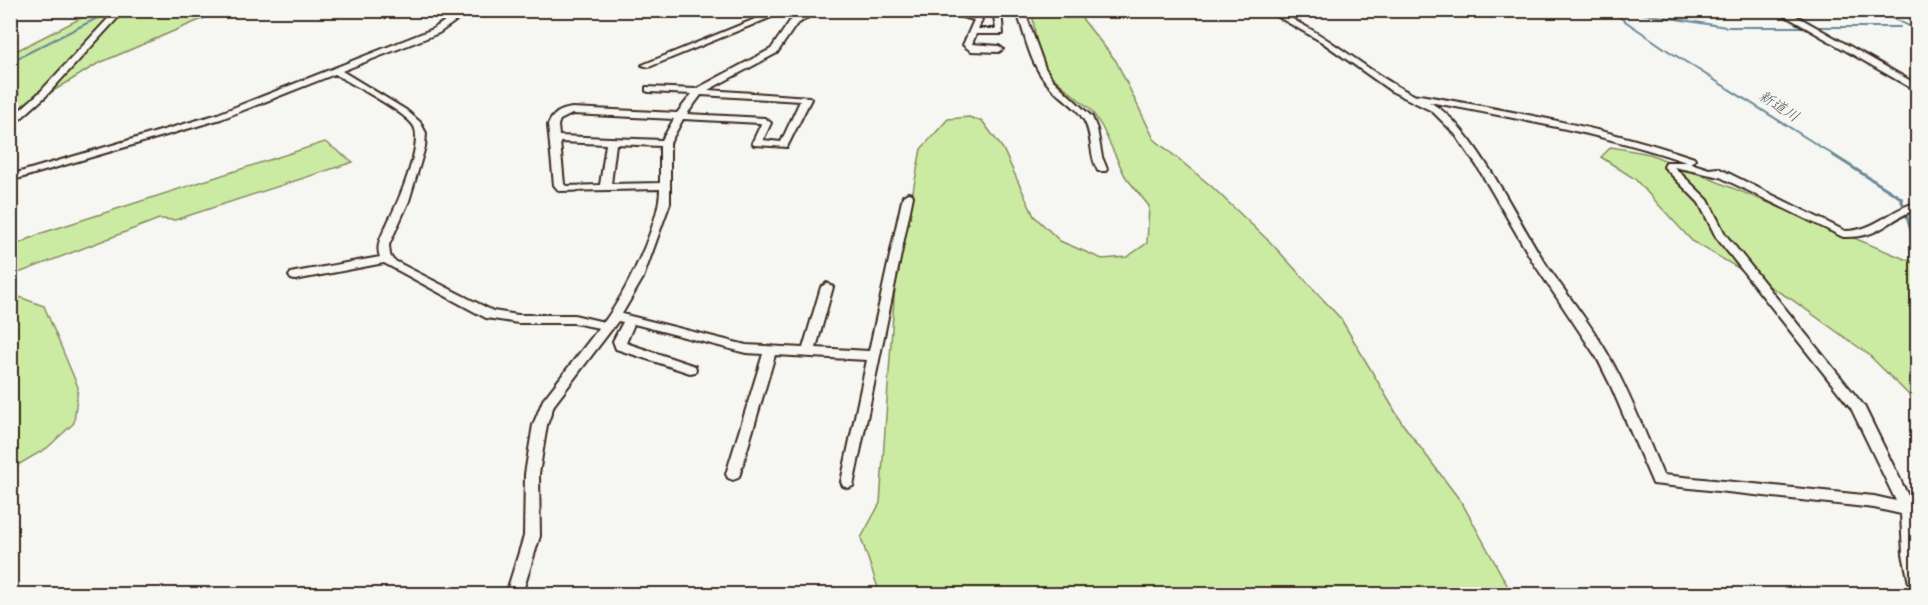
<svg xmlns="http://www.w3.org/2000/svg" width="1928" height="605" font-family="'Shantell Sans','Klee One',sans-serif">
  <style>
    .green { fill: #cceba2; stroke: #848a60; stroke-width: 1.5 }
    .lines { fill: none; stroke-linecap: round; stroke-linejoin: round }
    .stream-far1 { stroke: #698997; stroke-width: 2 }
    .stream { stroke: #698997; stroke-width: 3 }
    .minor-casing { stroke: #3b2a1e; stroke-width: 4 }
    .minor { fill: #f6f6f2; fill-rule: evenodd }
    .labels { text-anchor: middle; stroke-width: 4.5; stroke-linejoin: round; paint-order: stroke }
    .far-water-label { font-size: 15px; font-style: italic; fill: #525a5b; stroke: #f6f6f2 }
  </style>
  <rect width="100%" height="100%" fill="#f6f6f2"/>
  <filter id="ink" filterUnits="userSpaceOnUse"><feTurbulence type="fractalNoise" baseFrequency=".0167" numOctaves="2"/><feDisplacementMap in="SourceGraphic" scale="12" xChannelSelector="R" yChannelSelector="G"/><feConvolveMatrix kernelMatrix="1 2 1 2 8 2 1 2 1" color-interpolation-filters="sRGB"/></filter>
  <g filter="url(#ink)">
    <!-- green -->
    <g class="green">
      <path d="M95,11l121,2 -119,51 -81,50 3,-22 -8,-5 -1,-33z"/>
      <path d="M1032,11h44l40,50 38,78 56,46 62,59 69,75 61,104 60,80 50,91h-632l-19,-56 19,-35 15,-218 26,-136 27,-30 21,-2 14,5 20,27 31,67 26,25 42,18 25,-2 20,-14 2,-37 -24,-30 -23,-49 -11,-17 -42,-36 -11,-18z"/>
      <path d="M325,142l28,20 -178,58 -16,-1 -148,57v-29l31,-14z"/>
      <path d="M1611,147l39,7 267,110v139l-49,-49 -77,-55 -99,-58 -57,-62 -34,-22z"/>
      <path d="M11,294l33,12 34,81 -4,36 -27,25 -36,21z"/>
    </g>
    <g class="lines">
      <!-- stream-far1 -->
      <g class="stream-far1">
        <path d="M1609,10l61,42 165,104"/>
        <path d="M1620,10l106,17h174"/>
        <path d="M1874,10l44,20"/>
        <path d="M10,62l103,-52"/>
      </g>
      <!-- stream -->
      <path class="stream" d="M1833,155l68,43 11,35 6,3"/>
      <!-- minor casing -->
      <g class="minor-casing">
        <g id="minor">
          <path d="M116,10h9l-79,86 -36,32v-9l30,-27z"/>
          <path d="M461,10h10l-32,23 -97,38 64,39 14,12 6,11 -1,14 -16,54 -20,44 1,10 3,5 100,51 25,4h56l30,7c21,-27 56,-99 56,-133l-101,2 -5,-6 -6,-60c5,-12 12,-15 24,-17l105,5 15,-19 -43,-2 -3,-1v-4l50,2 75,-40 19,-28 18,-11h11l-23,15 -19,28 -69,37 101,7 2,2 -24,48 -33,-2 -2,-2 9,-19 -1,-1 -77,-4 -13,24v60l-27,75 -21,36 124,31 57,3 18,-61 6,-4 6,4 -17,61 53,3 34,-155 5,-3 4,1 1,2 -60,290 -5,2 -5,-2 -2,-4 26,-122 -92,-5 -35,119 -2,4 -5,2 -5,-2 -2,-4 37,-120 -17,-1 -112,-29 -8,19 69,23 1,3 -1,3 -5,1 -74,-24 -3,-8 10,-19 -5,-1 -64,84 -7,20 -8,49 1,62 -18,58h-16l18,-58 1,-62 8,-49 10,-25 56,-72 -25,-5h-56l-32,-5 -102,-55 -89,17 -4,-1 -2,-3 2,-3 4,-1 85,-15c-5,-13 3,-23 8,-35 9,-17 37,-81 25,-97 -11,-15 -60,-40 -78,-51l-114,45 -211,62v-6l205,-60 218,-86zM701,95l99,6 -19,41 -18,-2 8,-17 -6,-5 -78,-4zM572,114l102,5 -12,21 -103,-4 -1,-11 2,-5zM560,142l46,2 -6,41 -34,1 -2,-2zM616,144l44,2v37l-49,1z"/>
          <path d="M777,10h12l-140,57 -7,-2z"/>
          <path d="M934,10c14,0 39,-1 48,10l-4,9h18l-3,-19h8l2,24h-27l-4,10 27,2 4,3 -4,3 -28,-1 -8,-6 11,-25z"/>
          <path d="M1021,10h8l-2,8 18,50 8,12 39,37 5,12 5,28 5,12 -1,2h-8c-9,-15 -5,-33 -13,-49 -8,-17 -28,-26 -39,-40 -15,-18 -20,-42 -27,-64z"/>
          <path d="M1266,10c14,0 23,7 35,14 40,21 74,53 115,72l4,-1c90,16 187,33 274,63l1,2 -5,3 19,6 9,-1 127,63c30,0 45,-22 73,-29v7c-32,10 -35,29 -75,28l-123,-60 -46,-10 34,33 17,34 139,172 51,104 3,84 -6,-1 -2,-5 -7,-34 -2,-40 -27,-6 -221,-24 -43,-100 -13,-26 -64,-96 -56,-96 -22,-32 -23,-23 -41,-20 -69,-49zM1429,102c85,16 175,32 257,60h-20l-2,5 35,36 17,34 135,171 45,93 -22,-5 -211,-21c-17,-39 -32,-79 -53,-117 -18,-33 -43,-63 -64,-94 -29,-43 -72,-140 -117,-162z"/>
          <path d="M1775,10h11l132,75v7z"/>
        </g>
      </g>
      <!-- minor -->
      <use href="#minor" class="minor"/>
    </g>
  </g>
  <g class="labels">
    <!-- far-water labels -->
    <g class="far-water-label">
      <text transform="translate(1779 106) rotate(33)" y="5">新道川</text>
    </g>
  </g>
  <!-- margin -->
  <rect width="1928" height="605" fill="none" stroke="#f6f6f2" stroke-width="36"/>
  <rect x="18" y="18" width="1892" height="569" fill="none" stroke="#3b2a1e" stroke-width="2" filter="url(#ink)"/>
</svg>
